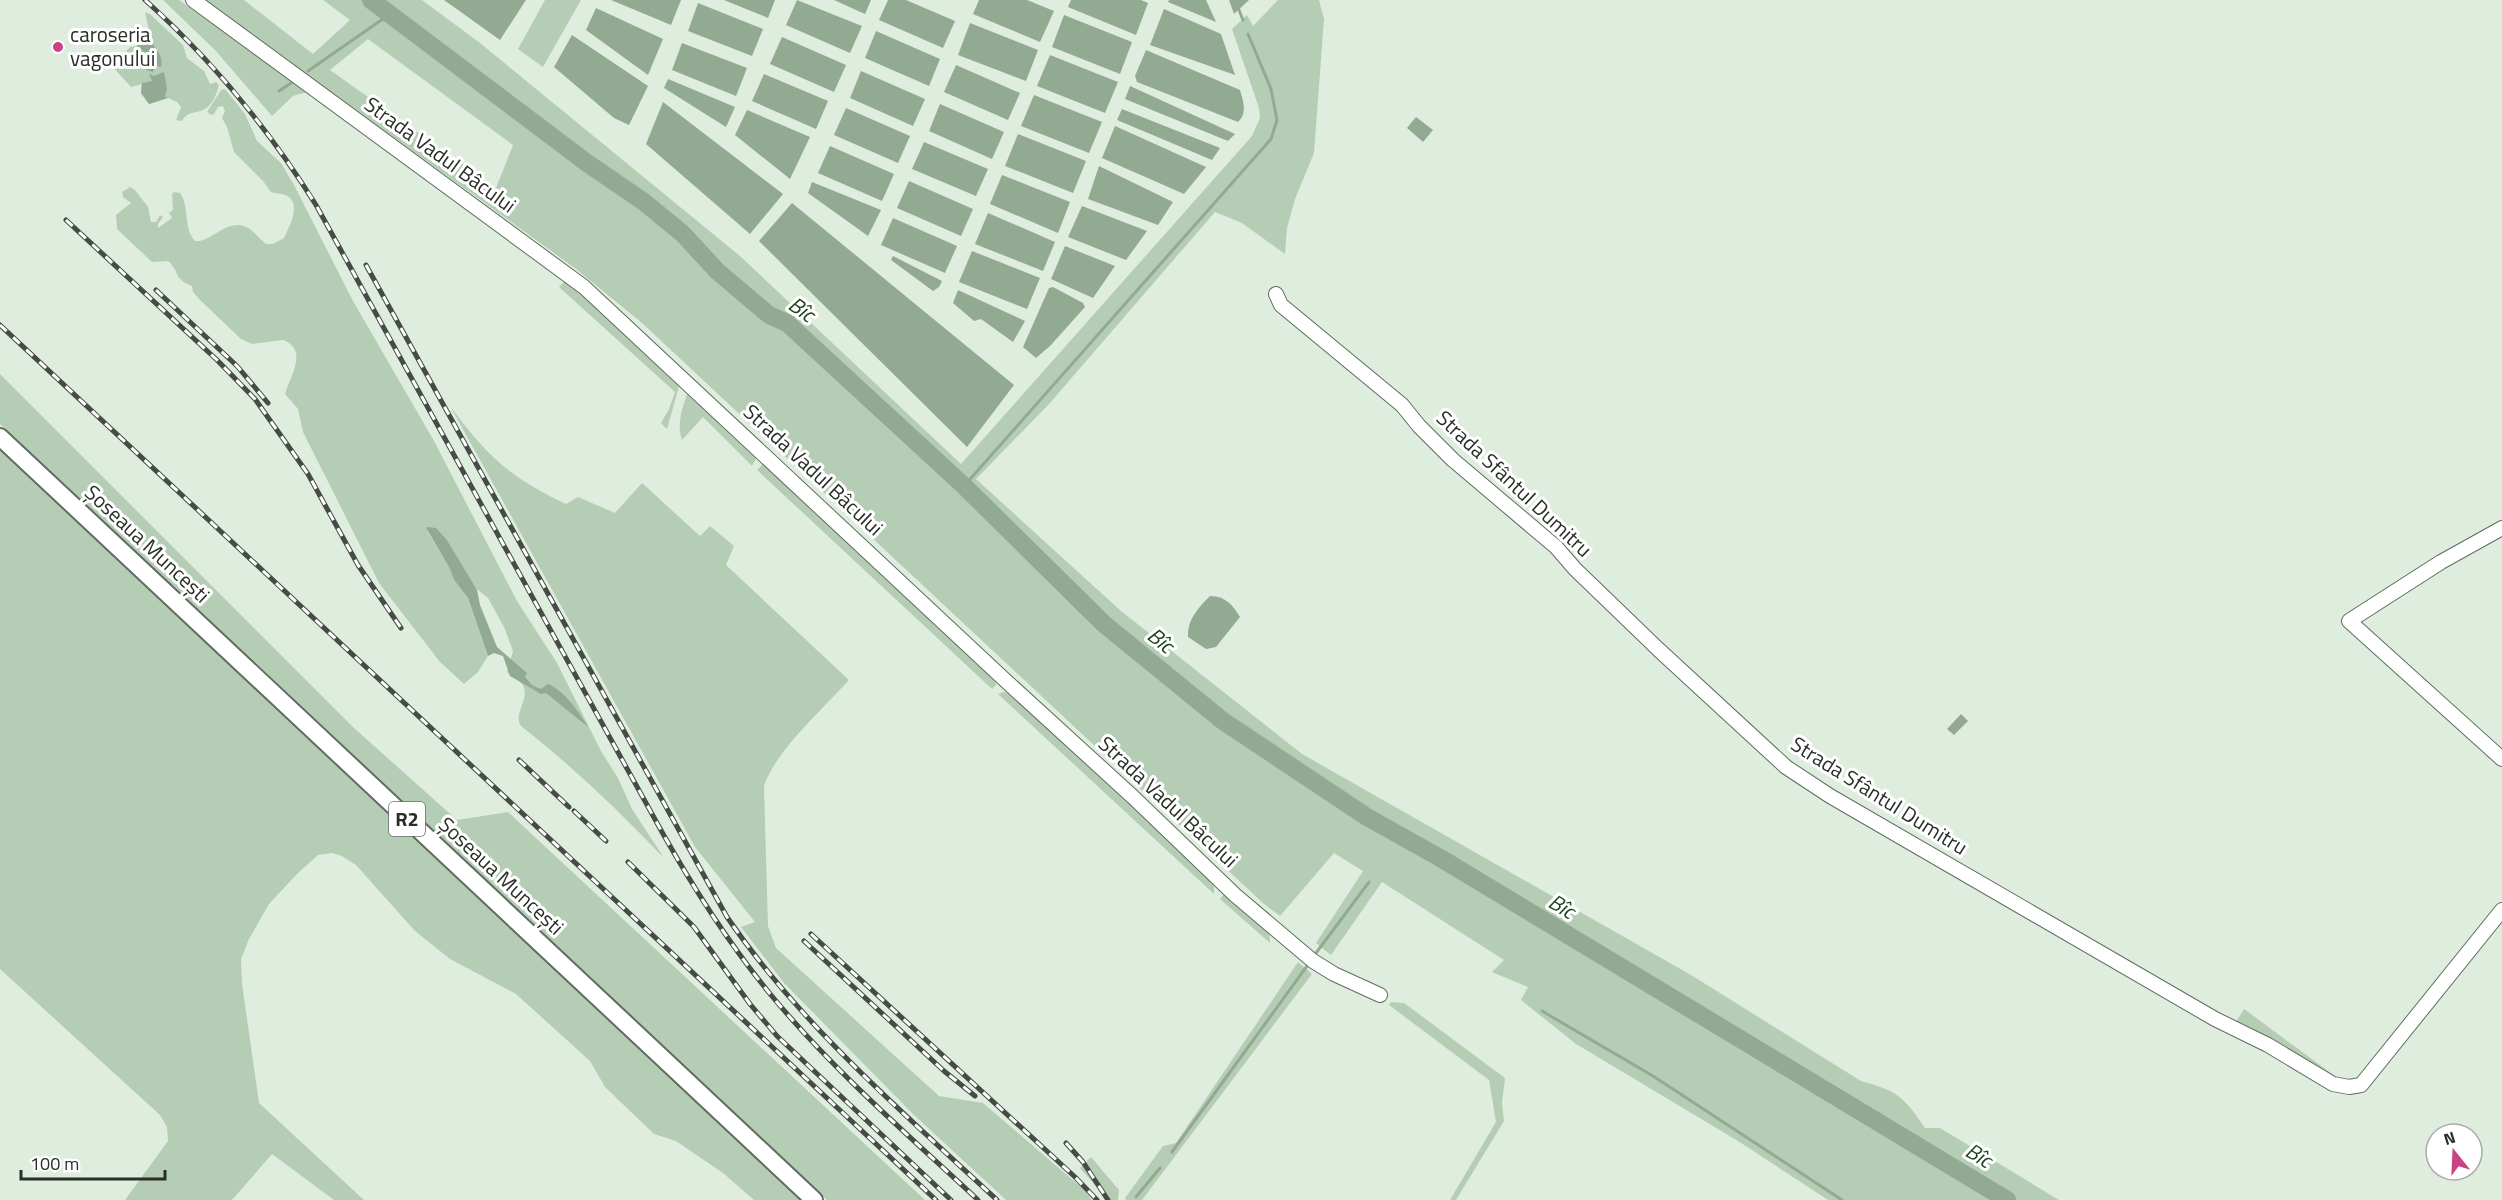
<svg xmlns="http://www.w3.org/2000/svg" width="2502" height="1200" font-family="'Titillium Web',sans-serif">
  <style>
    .green { fill: #b6cdb5; fill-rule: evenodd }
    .water { fill: #93aa92 }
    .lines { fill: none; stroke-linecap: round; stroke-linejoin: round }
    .stream { stroke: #93aa92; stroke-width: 3 }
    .river { stroke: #93aa92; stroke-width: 18 }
    .minor-casing { stroke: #606c5f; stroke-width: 16 }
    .major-casing { stroke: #606c5f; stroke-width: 20 }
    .minor { stroke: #fff; stroke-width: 14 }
    .major { stroke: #fff; stroke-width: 16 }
    .rail-casing { stroke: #454b45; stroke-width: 5 }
    .rail { stroke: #fff; stroke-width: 3; stroke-dasharray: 9; stroke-linecap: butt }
    .poi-dot { fill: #c94384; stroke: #fff; stroke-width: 2 }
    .labels { text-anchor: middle; stroke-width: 6; stroke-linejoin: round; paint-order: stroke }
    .shield { fill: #fff; stroke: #696d69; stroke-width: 1.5 }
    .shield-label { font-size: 20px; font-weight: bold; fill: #292e29 }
    .poi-label { font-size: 21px; fill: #292e29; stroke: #fff; text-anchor: start }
    .street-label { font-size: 21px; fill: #292e29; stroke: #fff }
    .water-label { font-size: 22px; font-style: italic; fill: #204320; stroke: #fff }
  </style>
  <rect width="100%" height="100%" fill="#dfedde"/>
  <!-- green -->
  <g class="green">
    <path d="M163,0h16l128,92 -14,4 -21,20 -56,-65z"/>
    <path d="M204,0h40l69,54 37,-34 -27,-20h99l58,43 260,213 221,208 291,-328 8,-18 -1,-10 -27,-79 15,-14 6,11 25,-26h41l5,19 -10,134 -19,46 -8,29 -2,26 -43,-31 -27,-11 -166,192 -73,75 145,132 181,143 389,221 170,106c37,10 43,16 64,47h15l119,72h-231l-90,-59 -162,-97 -55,-44 7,-13 -36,-15 12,-12 -122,-78 -51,73 -15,-12 47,-72 -29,-18 -54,63 -16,-12 -622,-581 -66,-54zM368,39l145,106 -17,43 -166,-118z"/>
    <path d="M545,0h36l-38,67 -25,-18z"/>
    <path d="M145,12l5,2 33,31 4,13 17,13 6,13 6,-2 3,3c-3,10 -6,20 -16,25 -10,4 -15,1 -21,11l-6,-1 5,-13 -4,-5 -9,-4 -19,6 -8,-11 1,-9 -11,3 -20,-22 2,-5 8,-2 9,-11 16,-2 5,-5z"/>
    <path d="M225,89l20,25 12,27 24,22 13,22 59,116 81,140 83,160 40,62 44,88 17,27 14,31 32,49c-45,-47 -92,-92 -143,-132 -9,-13 11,-28 1,-42 -4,-5 -11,-7 -15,-12l6,-21 -9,-24 -16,-29 -14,-11 -27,-47 -12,-11 -8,2 23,38 4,11 14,18 20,58 -10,16 -14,12 -24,-22 -61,-79 -76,-151 -5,-23 -13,-15c5,-17 24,-45 -2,-54l-31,4 -11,-5 -42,-40 -6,-7 -1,-6c-19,-7 -12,-15 -24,-25l-16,1 -35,-33 -1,-14 15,-12 -8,-6 -1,-5 8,-5 5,3 13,17 3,15h5l4,-7 3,2 -5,7v4l14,-10 -3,-5 4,-3 -1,-16 2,-2 6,1c10,14 3,35 15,48 16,2 34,-25 53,-13 7,4 12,11 18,16h7l11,-6c5,-11 19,-36 1,-43 -4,-2 -9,-1 -14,-3l-8,-11 -29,-29 -7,-25 -5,-9 3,-7 -2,-5 -5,1 -4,7 -3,1 -4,-3 14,-22z"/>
    <path d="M564,282l9,2 107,99 -13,46 -6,-6 8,-14 6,-17 -116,-105z"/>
    <path d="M0,374l354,354 103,92 51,-8 417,388h-98l-827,-776z"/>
    <path d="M688,391l70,64 -6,11 -49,-49 -21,23c-6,-17 1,-33 6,-49z"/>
    <path d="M450,406c37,50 59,71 116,98l12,-7 37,16 27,-30 58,53 10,-10 24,20 -8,19 123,115c-26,29 -73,70 -85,106l4,140 8,22 163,148 44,7 99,85 10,12h-86l-93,-86 -129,-131 -43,-56 14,-5 -60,-75z"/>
    <path d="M0,448l805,752h-51l-31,-27 -47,-32 -22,-7 -49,-47 -15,-26 -74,-67 -66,-35 -35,-28 -59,-66 -14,-9 -10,-3 -14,2 -21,19 -28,30 -20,35 -8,20 1,25 17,119 105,97h-30l-62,-46 -40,46h-107l43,-59 -1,-14 -7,-12 -160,-146z"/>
    <path d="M766,461l228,214 2,10 -4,4 -235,-219z"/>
    <path d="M1004,692l11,2 199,189v11l-216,-200z"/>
    <path d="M1225,893l44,38 1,12 -50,-44z"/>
    <path d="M1298,962l14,12 -170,226h-16l-1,-2 38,-52 13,-3z"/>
    <path d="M1391,1002l13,1 101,75 -3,25 2,18 -48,79h-6l46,-78 -7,-42 -100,-75z"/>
    <path d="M2244,1009l95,70 -103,-57z"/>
    <path d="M1091,1157l28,33 -1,10h-10l-28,-32z"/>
  </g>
  <!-- water -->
  <g class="water">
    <path d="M444,0h82l-26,40z"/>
    <path d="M611,0h70l-10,25z"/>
    <path d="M724,0h51l-7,18z"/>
    <path d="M797,0l65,26 -12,27 -64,-28z"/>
    <path d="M834,0h37l-6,14z"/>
    <path d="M888,0h18l49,21 -12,27 -64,-28z"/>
    <path d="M979,0h48l27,11 -14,31 -67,-28z"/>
    <path d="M1071,0h70l7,3 -12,32 -68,-28z"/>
    <path d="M1169,0h37l10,22 -48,-20z"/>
    <path d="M1229,0h20l-15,14z"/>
    <path d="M698,3l65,26 -11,27 -64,-25z"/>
    <path d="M596,8l67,31 -15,36 -62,-45z"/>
    <path d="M1164,9l57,25 14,41 -85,-30z"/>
    <path d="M1064,15l68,27 -12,32 -68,-27z"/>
    <path d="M970,23l68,27 -12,31 -68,-26z"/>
    <path d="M876,31l64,28 -11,27 -64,-28z"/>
    <path d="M572,35l76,51 -19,39 -15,-7 -60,-51z"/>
    <path d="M782,37l64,28 -12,27 -64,-28z"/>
    <path d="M151,40c4,10 13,15 10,27l-6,-1 -2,6 -7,-2 1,-9 -3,-5 3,-1 -11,-10h10z"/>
    <path d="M682,43l65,25 -11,28 -64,-26z"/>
    <path d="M1146,50l94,40c3,11 8,23 -2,32l-101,-40 -2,-6z"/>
    <path d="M1050,55l68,27 -13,31 -68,-27z"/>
    <path d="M956,65l64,28 -12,27 -64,-28z"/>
    <path d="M861,71l64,28 -12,27 -63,-28z"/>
    <path d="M164,72l3,16 -2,9 3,1 -19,6 -8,-11 1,-10 10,-2 -3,-7 5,2z"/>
    <path d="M764,74l64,27 -12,28 -64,-28z"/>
    <path d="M668,79l67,28 -9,20 -62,-39z"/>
    <path d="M1130,86l105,48 -7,7 -103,-42z"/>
    <path d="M1034,95l68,27 -13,31 -68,-27z"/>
    <path d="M663,102l120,92 -33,40 -104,-90z"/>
    <path d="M940,104l64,28 -12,27 -63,-28z"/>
    <path d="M846,108l64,28 -12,27 -64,-28z"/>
    <path d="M1122,109l98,39 -8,12 -95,-40z"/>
    <path d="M747,110l63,27 -20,42 -55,-44z"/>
    <path d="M1416,117l17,13 -10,12 -16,-14z"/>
    <path d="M1115,126l91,41 -22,27 -82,-36z"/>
    <path d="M1018,134l68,27 -13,32 -68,-27z"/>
    <path d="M924,142l64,27 -12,27 -64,-27z"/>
    <path d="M830,146l64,28 -12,27 -64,-28z"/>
    <path d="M1099,166l74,36 -15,23 -70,-26z"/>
    <path d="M1002,175l68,27 -12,31 -68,-29z"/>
    <path d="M909,181l64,28 -12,27 -64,-28z"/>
    <path d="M812,182l69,28 -13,26 -60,-43z"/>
    <path d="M792,203l222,182 -47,62 -208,-206z"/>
    <path d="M1082,206l65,25 -21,29 -58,-23z"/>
    <path d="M988,213l67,29 -12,29 -68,-27z"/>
    <path d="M893,218l64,28 -12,27 -64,-28z"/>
    <path d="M1065,246l50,20 -22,32 -42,-19z"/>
    <path d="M972,251l68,27 -13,31 -68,-27z"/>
    <path d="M893,256l49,25 -3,6 -6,4 -42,-31z"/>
    <path d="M1053,287l30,16 2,4 -35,39 -14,12 -13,-11 26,-59z"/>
    <path d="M958,290l67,31 -12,21 -32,-23 -7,2 -21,-18z"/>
    <path d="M428,527l8,1 11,12 30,50 3,15 17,42 30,26 -2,4 7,8 9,4 7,-5c16,6 31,28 40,43l-42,-34 -5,1 -31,-18 -7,-20 -9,-3 -6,3 -20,-58 -14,-18 -4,-11 -24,-41z"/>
    <path d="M1210,596c15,0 23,9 30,21l-24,30 -10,2 -18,-12c-1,-17 10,-29 22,-41z"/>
    <path d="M1961,714l7,7 -14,14 -7,-6z"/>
  </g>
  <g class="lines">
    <!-- stream -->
    <g class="stream">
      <path d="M1235,0l8,20"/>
      <path d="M308,71l82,-57"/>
      <path d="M279,91l15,-10"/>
      <path d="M964,486l307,-347 6,-19 -6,-31 -23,-55"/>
      <path d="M1316,953l53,-71"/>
      <path d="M1542,1011l111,65 189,124"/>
      <path d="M1172,1152l135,-186"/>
      <path d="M1136,1197l24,-29"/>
    </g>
    <!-- river -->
    <path class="river" d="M371,0l216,163 57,39 39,32 34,37 52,44 18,8 177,163 140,138 119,97 144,96 75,42 565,341"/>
    <!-- minor casing -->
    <g class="minor-casing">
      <g id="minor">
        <path d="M193,0l391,287 422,394 127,116 102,98 78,66 21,13 46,21"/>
        <path d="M1276,294l5,11 121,100 17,21 34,34 103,87 19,22 84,81 127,117 44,29 385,223 53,26 65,39 16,3 12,-2 141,-175"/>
        <path d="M2502,528l-61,34 -92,59 153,138"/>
      </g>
    </g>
    <!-- major casing -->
    <g class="major-casing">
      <path id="major" d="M0,437l814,763"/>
    </g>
    <!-- minor -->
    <use href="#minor" class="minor"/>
    <!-- major -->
    <use href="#major" class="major"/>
    <!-- rail casing -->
    <g class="rail-casing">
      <g id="rail">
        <path d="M145,0c67,60 123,128 171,205l346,627c32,57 67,112 109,163 62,75 136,139 207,205"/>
        <path d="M66,220l151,140 38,39 53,75 50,91 43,63"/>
        <path d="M366,265l361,652c74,108 175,195 270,283"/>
        <path d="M156,290l81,76 31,37"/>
        <path d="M0,325l936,875"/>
        <path d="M519,760l50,47"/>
        <path d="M574,811l32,30"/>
        <path d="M628,862l66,65 56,77 27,32 174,164"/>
        <path d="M811,934l264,243 22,23"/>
        <path d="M804,941l140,130 31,25"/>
        <path d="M1066,1143l17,19 25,38"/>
      </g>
    </g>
    <!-- rail -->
    <use href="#rail" class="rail"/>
  </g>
  <!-- markers -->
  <circle class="poi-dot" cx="58" cy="47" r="6"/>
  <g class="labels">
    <!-- shield labels -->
    <rect class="shield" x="389" y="802" width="36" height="34" rx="4.5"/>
    <g class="shield-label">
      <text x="407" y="826">R2</text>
    </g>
    <!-- poi labels -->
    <g class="poi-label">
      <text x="70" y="42">caroseria<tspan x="70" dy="24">vagonului</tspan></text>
    </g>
    <!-- street labels -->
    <g class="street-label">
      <text transform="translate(440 155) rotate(36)" y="7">Strada Vadul Bâcului</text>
      <text transform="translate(813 470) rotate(43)" y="7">Strada Vadul Bâcului</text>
      <text transform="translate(1514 484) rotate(43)" y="7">Strada Sfântul Dumitru</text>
      <text transform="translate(147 544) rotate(43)" y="7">Șoseaua Muncești</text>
      <text transform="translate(1879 796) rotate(32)" y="7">Strada Sfântul Dumitru</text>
      <text transform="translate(1168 802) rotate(43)" y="7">Strada Vadul Bâcului</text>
      <text transform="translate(501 876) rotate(43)" y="7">Șoseaua Muncești</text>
    </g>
    <!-- water labels -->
    <g class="water-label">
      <text transform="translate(802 309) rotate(35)" y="8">Bîc</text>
      <text transform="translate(1161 640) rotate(39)" y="8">Bîc</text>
      <text transform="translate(1562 906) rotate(31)" y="8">Bîc</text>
      <text transform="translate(1979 1155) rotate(31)" y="8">Bîc</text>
    </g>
  </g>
  <!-- north arrow -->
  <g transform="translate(2454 1152) rotate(342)"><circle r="28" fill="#ffffff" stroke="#a9aba9" stroke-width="1.5"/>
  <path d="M0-4.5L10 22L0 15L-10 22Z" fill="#c94384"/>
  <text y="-9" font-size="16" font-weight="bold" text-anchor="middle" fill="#292e29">N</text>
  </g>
  <!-- scale -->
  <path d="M21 1170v9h144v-9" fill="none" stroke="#292e29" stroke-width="3"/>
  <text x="30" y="1170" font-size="18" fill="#292e29" stroke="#ffffff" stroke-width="4.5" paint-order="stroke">100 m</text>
</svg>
